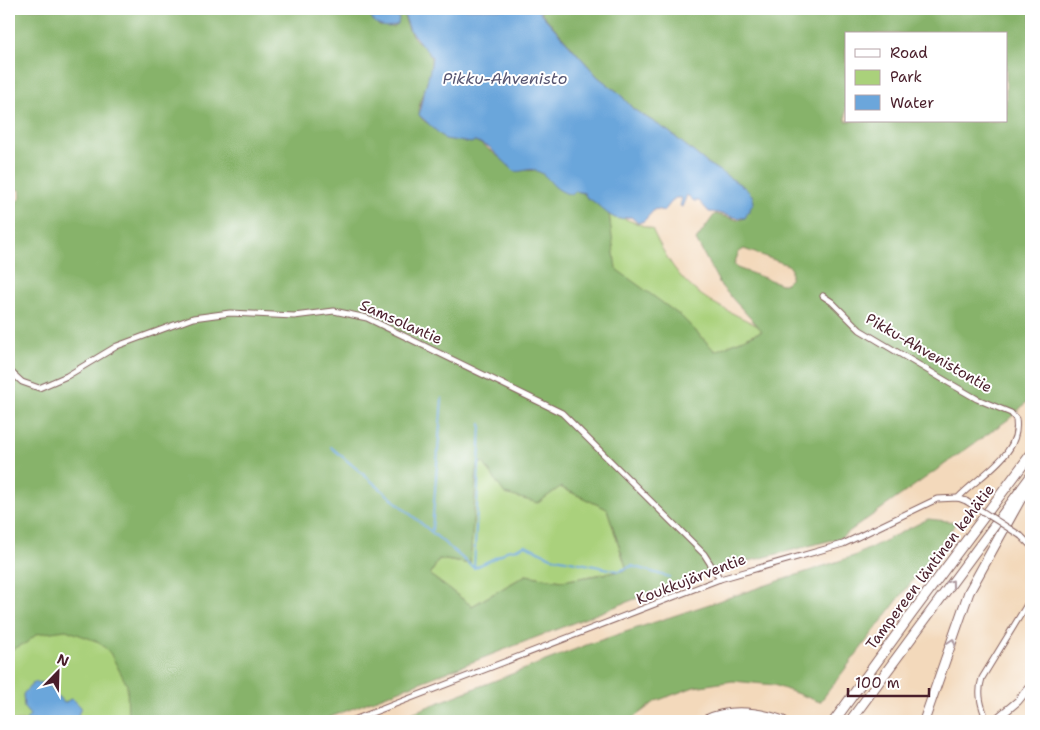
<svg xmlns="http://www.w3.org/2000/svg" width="1040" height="730" font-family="'Shantell Sans',sans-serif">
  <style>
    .green { fill: #aad17b; stroke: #7a7853 }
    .forest { fill: #87b36b; stroke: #68694b; fill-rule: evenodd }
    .water { fill: #6ba6db; stroke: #5a6283 }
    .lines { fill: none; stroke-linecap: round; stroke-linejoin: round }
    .stream { stroke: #6ba6db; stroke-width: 2 }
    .street-casing { stroke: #85605d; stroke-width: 7 }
    .secondary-casing { stroke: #85605d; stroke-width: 9 }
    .highway-casing { stroke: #85605d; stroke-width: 11 }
    .street { stroke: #fff; stroke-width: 5 }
    .secondary { stroke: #fff; stroke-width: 7 }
    .highway { stroke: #fff; stroke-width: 9 }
    .street-bridge-casing { stroke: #85605d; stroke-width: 7; stroke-linecap: butt }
    .street-bridge { stroke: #fff; stroke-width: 5 }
    .oneway { stroke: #ae9aa0 }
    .labels { text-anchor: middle; stroke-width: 4; stroke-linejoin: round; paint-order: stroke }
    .street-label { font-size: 15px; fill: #4a1f2b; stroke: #fff }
    .water-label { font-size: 16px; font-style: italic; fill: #575571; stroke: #fff }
  </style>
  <rect width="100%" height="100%" fill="#fff"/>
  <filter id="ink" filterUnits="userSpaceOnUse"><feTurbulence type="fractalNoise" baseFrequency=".02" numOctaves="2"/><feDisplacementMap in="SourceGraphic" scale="10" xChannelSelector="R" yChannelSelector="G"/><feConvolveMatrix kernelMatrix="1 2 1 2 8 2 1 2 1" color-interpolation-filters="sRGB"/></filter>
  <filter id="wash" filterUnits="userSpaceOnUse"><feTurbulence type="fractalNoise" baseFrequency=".0096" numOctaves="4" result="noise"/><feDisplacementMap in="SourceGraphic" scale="20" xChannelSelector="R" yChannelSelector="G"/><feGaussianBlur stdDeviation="1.12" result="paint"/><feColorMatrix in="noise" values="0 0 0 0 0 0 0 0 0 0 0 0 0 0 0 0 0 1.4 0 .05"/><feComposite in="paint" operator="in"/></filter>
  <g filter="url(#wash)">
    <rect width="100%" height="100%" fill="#f3d9bb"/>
    <!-- green -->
    <g class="green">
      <path d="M609,213l43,16c29,61 48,68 106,97l4,5 -47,20 -33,-34 -67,-48z"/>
      <path d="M483,462l54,41 23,-16 47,22 20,61 -65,11 -36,-6 -54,31 -42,-31 9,-16 31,5 7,-98z"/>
      <path d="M81,622l26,19 20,40 3,40h-121v-74l8,-11z"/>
    </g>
    <!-- forest -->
    <g class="forest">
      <path d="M9,9h362l8,17 15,1 5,-9 -7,-9h10c3,10 6,23 14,31 3,3 9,6 12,10 12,21 -15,53 -8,66 4,7 10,7 15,12 7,7 8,11 18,11 8,1 16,5 22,2 16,7 30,25 48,29 6,1 12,-1 19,2 14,8 27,18 42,21l3,5 8,3 14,12 7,56 66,48 33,34 47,-20 -41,-45 -25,-46 19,-26 23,6 7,-2 -1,-31 -37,-24 -39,-32 -35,-22 -14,-16 -21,-16 -60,-68h493v389l-22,21 -169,119 -138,35 -382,148h-192l-1,-36 -17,-32 -11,-11 -33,-12 -29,4 -11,9 -17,8v-442l12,-12 -1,-7 -11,-2zM846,34h160v87h-160zM744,249l44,16 3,3v10l-6,6h-4l-44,-16 -3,-4 5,-12zM483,462l22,32 33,9 22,-16 47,22 20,61 -65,11 -36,-6 -54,31 -42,-31 9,-16 31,5 7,-98z"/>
      <path d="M928,519l29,3 -137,180 -46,-17 -41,-4 -39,6 -38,14 -27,20h-238l198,-77 265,-88z"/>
    </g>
    <!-- water -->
    <g class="water">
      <path d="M371,9h21l7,9 -1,6c-12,6 -24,2 -29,-10z"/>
      <path d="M402,9h135l61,68 21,16 14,16 35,22 39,32 37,24 8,8 2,7 -9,16c-12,1 -24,-6 -36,-6l-10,-11h-5l-7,-6 -5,12 -2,-1 2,-8h-7l-11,13 -9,-2 -11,12 -6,2 -7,-6c-4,0 -8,2 -12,2 -11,-1 -21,-17 -32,-21l-3,-5 -9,-2 -3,4c-23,-6 -20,-18 -35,-24 -8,-4 -15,2 -23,0l-25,-24 -14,-6 -4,2 -26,-4 -26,-24c2,-18 11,-37 13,-58l-22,-26z"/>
      <path d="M34,682l12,1 18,20 8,-5 9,9 -5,14h-51l5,-6 -6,-7 -1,-14z"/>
    </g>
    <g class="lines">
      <!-- stream -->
      <g class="stream">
        <path d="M295,9l3,2 5,-2"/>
        <path d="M361,9l8,5"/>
        <path d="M394,11l9,1"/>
        <path d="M331,447l143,121"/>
        <path d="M432,530l10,-132"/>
        <path d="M474,568l27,-13 8,-6 5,1 11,-5 26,12 68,14 13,-5 37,11"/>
        <path d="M474,568l7,-144"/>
      </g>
    </g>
  </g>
  <g filter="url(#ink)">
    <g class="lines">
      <!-- street casing -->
      <g class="street-casing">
        <g id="street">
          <path d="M823,296l9,6 28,28 91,54 26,15 34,14 5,6c6,36 -37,56 -58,79"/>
          <path d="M9,370l13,12 17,6 28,-12 50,-30 76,-28 37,-5 64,3 40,-5 33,7 195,95 142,141 16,25"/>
          <path d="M1021,536l10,10"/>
          <path d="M351,721l369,-142 123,-35 94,-45 21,-1 8,3"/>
          <path d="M987,721c-6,-15 -10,-27 -5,-43l49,-80"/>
        </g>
      </g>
      <!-- secondary casing -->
      <g class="secondary-casing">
        <path id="secondary" d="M994,721l24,-20 13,-16"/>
      </g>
      <!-- highway casing -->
      <g class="highway-casing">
        <g id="highway">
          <path d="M704,721c25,-13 53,-9 79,0"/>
          <path d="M834,721l76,-105 121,-162"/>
          <path d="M850,721l181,-245"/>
          <path d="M924,721l45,-129 56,-101"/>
        </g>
      </g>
      <!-- street -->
      <use href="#street" class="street"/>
      <!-- secondary -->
      <use href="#secondary" class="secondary"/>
      <!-- highway -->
      <use href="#highway" class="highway"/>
      <!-- street-bridge casing -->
      <g class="street-bridge-casing">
        <path id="street-bridge" d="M966,501l55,35"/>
      </g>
      <!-- street-bridge -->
      <use href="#street-bridge" class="street-bridge"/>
    </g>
    <!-- one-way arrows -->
    <defs><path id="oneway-chevron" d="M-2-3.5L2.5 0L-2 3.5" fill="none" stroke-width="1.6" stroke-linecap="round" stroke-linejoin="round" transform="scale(1.25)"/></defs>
    <g class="oneway">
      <use href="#oneway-chevron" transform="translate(951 583) rotate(-53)"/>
      <use href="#oneway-chevron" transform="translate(952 642) rotate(-72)"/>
    </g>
  </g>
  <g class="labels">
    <!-- street labels -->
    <g class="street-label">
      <text transform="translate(401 322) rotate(24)" y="5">Samsolantie</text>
      <text transform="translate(929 353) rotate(30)" y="5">Pikku-Ahvenistontie</text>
      <text transform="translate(930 567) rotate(-53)" y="5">Tampereen läntinen kehätie</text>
      <text transform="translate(691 579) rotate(-21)" y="5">Koukkujärventie</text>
    </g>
    <!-- water labels -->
    <g class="water-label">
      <text x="505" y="84">Pikku-Ahvenisto</text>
    </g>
  </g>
  <!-- margin -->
  <rect width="1040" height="730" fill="none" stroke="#fff" stroke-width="30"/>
  <!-- legend -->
  <rect x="845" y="32" width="162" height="90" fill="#ffffff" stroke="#b7a5aa"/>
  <rect x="855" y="49" width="25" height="8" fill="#ffffff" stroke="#b7a5aa"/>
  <text x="890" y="58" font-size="15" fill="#4a1f2b">Road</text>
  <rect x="855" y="70" width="25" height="15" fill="#aad17b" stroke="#b7a5aa"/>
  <text x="890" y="82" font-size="15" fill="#4a1f2b">Park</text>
  <rect x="855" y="95" width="25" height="15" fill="#6ba6db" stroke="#b7a5aa"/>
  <text x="890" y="108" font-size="15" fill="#4a1f2b">Water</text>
  <!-- north arrow -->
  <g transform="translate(58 672) rotate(23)" stroke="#ffffff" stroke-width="4" paint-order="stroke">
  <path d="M0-4L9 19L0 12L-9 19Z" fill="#4a1f2b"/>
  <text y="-8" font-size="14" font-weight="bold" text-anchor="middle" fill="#4a1f2b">N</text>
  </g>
  <!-- scale -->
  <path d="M848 688v8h81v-8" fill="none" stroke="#4a1f2b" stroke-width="2.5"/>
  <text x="855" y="688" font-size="15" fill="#4a1f2b" stroke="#ffffff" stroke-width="4" paint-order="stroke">100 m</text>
</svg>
